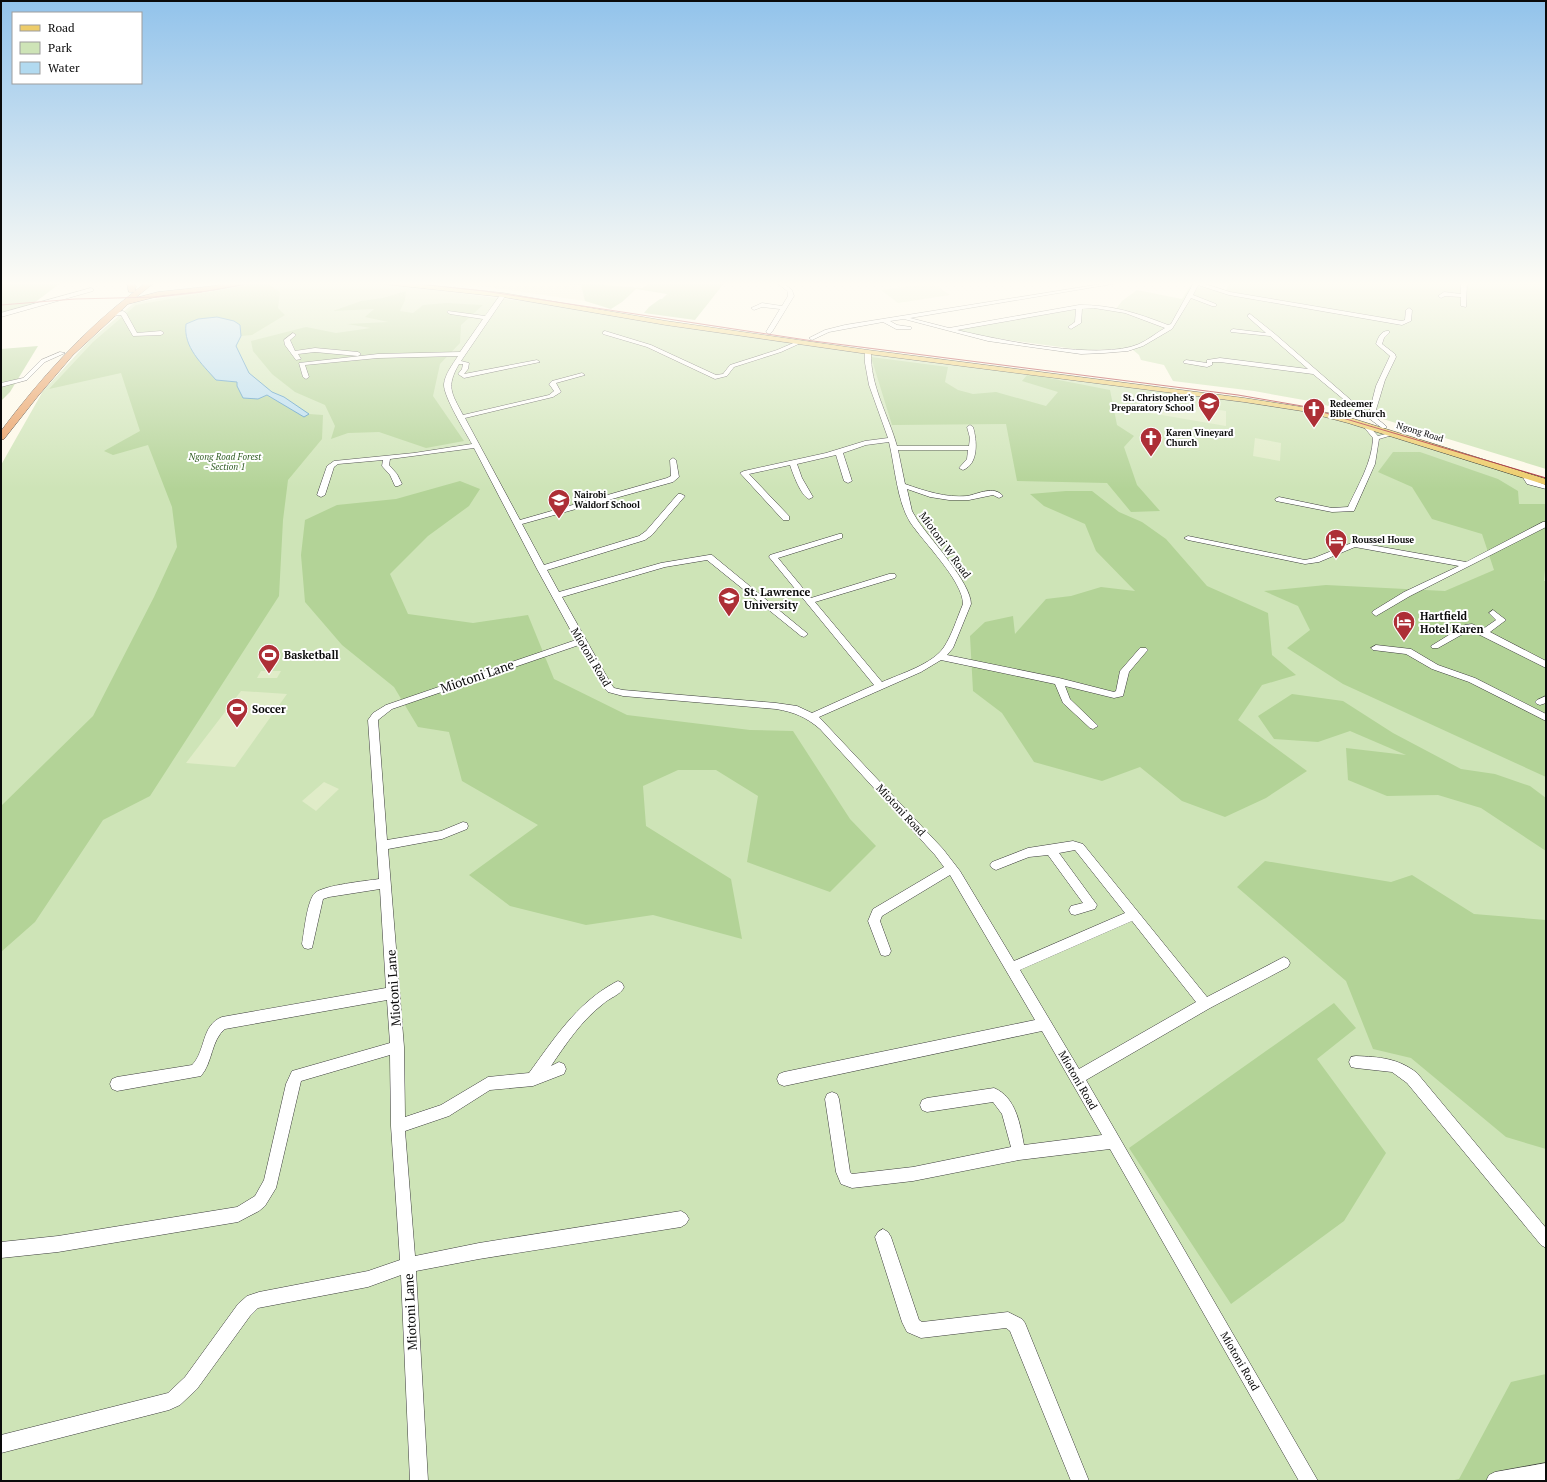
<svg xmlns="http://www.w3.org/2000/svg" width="1547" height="1482" font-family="'PT Serif',serif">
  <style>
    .farmland { fill: #f0edcc }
    .green { fill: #cee4b7 }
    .forest { fill: #b3d397 }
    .pitch { fill: #e0ecc8 }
    .water { fill: #b2daf0; stroke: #408ec1 }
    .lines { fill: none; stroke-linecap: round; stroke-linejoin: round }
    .minor-casing { stroke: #3d3d3d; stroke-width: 1 }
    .major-casing { stroke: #1b1b1b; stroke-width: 1 }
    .highway-casing { stroke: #1b1b1b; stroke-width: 1 }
    .minor { fill: #fff; fill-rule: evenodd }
    .major { fill: #edcc6a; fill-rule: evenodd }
    .highway { fill: #e89b5d; fill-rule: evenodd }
    .tram { stroke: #ad2f36; stroke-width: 1 }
    .rail { stroke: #ad2f36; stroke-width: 1.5 }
    .labels { text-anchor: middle; stroke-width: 4; stroke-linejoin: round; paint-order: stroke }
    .far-poi-label { font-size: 9px; font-weight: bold; fill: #0a0a0a; stroke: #fff; text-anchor: start }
    .far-street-label { font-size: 9px; fill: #0a0a0a; stroke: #fff }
    .far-park-label { font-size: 9px; font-style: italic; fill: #2e5b21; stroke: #fff }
    .street-label { font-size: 11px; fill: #0a0a0a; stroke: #fff }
    .poi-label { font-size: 11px; font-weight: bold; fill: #0a0a0a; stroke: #fff; text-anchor: start }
    .near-street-label { font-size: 13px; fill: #0a0a0a; stroke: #fff }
  </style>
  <rect width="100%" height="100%" fill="#fdf9e9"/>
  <!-- farmland -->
  <g class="farmland">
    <path d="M434,282h100l48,3 3,16 -104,-15z"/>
    <path d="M582,282h70l-10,6 -60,-5z"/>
  </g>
  <!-- green -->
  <g class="green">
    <path d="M250,282h102l34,2 168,21 73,13 674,92 79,22 166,52v997h-1545v-1016l42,-74 45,-49 46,-39z"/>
    <path d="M1230,282h316v187l-173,-53 15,-47 -4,-1 -13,51 -56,-17 -61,-11 -81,-10 -9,-16 -23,-5 -2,-5 -7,-6 -50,1 -96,-13 -32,-7 132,-23 30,2 6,-8 15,-11 45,9 10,-16 33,10z"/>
  </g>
  <!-- forest -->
  <g class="forest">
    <path d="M1,282h18l2,2 11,-2h30l-32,24 -29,8z"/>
    <path d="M266,282l14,10 -2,16 7,7 -33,20 -11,1 -1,-11 -42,-6 -12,5c-3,23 16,40 30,56l21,2 21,17 9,-4 37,22 5,-3 14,1 -1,24 -34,41 -5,40 -4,76 -129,200 -47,24 -68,102 -34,30v-146l92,-90 61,-119 23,-50 -5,-40 -24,-62 -35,10 -9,-4 36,-20 -19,-58 -72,16 44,-47 43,-37z"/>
    <path d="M534,282h48v1l60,5 10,-6h73l-30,38 -51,-7 5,-6 11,-8h2l5,-5 -31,-5 -14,13 -11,7 -26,-8 -4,-16z"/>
    <path d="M406,291l-1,9 -5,11 13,2 10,-8 23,-2 37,2 -22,20 -1,18 -20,21 -7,32 31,45 -38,7 -47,-16 -31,1 -17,6 4,-13 -10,-21 -30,-13 -23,-18 -19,-23 -2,-10 55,-14 30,6 35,-5 -24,-4 41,-2 -23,-5 9,-8 -41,2 28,-10 22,-3z"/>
    <path d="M38,346l-28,46 -9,9v-52z"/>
    <path d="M871,357l77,10 -3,15 13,8 15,4 23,-2 50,14 12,-14 -36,-11 6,-7 82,16 7,35 17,11 -10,11 13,38 23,26 -29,1 -24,-29 -90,-2 -11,-57 -114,1z"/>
    <path d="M1393,452h27l78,27 20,12 1,13h27v54l-2,23h2v196l-203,-93 -56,-36 23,-18 -12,-24 -34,-15 62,-6 119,6 49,-21 -12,-36 -50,-15 -20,-32 -34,-15z"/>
    <path d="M460,481l20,8 -11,17 -41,30 -38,38 18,40 65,9 55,-8 26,64 73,36 123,15 43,1 57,88 26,27 -46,46 -83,-30 11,-66 -42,-26h-38l-35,16 3,40 85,53 11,60 -89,-24 -67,10 -76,-19 -41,-31 69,-50 -76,-44 -13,-49 -31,-5 -24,-40 -52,-42 -37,-43 -4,-47 4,-35 32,-15 59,-6z"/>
    <path d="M1066,491h26l27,21 23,10 24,17 41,47 61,27 4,42 24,20 -34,10 -24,35 69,51 -41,27 -41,19 -43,-16 -42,-34 -38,14 -68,-19 -32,-49 -29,-22 -3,-55 15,-14 28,-6 2,18 31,-35 25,-3 30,-9 34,4 -39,-40 -11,-27 -41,-18 -14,-12z"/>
    <path d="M1292,694l51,7 50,32 68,36 34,5 35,12 16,12v53l-65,-43 -43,-13 -51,1 -39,-16 -2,-32 60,7 -56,-24 -32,11 -44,-3 -16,-23z"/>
    <path d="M1265,861l126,21 21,-7 62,39 72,6v229l-40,-12 -95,-79 -38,-9 -27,-68 -109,-94z"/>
    <path d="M1334,1003l22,25 -39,31 69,94 -42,68 -113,83 -102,-156z"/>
    <path d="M1546,1374v107h-96l9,-2 52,-97z"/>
  </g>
  <!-- pitch -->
  <g class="pitch">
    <path d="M932,283l18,12 -52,8 -17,-13z"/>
    <path d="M1142,398l84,13v15l-82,-14z"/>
    <path d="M1255,438l26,5 -1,18 -27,-5z"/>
    <path d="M261,671h20l-4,7h-20z"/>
    <path d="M241,691l46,3 -52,73 -49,-4z"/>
    <path d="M324,782l15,7 -23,22 -14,-10z"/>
  </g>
  <!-- water -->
  <path class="water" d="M217,317l17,4 6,4 1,11 -5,10 13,27 23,19 12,5 25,17 -5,3 -37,-22 -9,4 -15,-1 -6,-12v-4l-21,-2c-14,-16 -33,-33 -30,-56l12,-5z"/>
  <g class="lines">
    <!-- minor casing -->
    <g class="minor-casing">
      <g id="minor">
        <path d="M776,282h6l10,8 2,6 -22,36 -3,2 -3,-2 14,-23 -18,-2 -8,3 -3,-2 11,-5 20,3 6,-10v-4z"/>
        <path d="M1114,282h10l-214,36 39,10 130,-23c34,0 58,8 89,20l3,-1 22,-40 -2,-2h8l31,10 172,29 3,-1 1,-10 3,-2 3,2 -1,11 -9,4 -173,-30 -31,-10 -5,10 23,9v2h-4l-21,-8 -19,31 -29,17 -15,5 -24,2 -23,1 -93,-13 -84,-22 -14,2 7,4 14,2v2h-15l-13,-7 -54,10 -17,8 -3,-2 16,-8 20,-5zM1094,308l31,5 40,15c-9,5 -17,12 -26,16 -39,17 -140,-4 -182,-14l119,-21 -1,13 -7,5 3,2 10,-6 1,-14z"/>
        <path d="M1461,282h6l-1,25 -5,-1v-9l-16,-1 -4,2 -3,-2 6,-4 17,2z"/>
        <path d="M91,288l2,1v2l-92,26v-4z"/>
        <path d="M501,294l5,1 -45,66 8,2 -1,6 -4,5 73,-14 3,2 -76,16 -6,-4 4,-5 1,-5h-4c-13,23 -8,28 4,51l86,-20 5,-4 -5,-7 3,-3 30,-8 3,2 -29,8 5,9 -8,5 -88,21 55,102 147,-42 4,-2 -1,-16 3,-2 3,2 3,17 -6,5 -151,42 22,41 95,-29 7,-5 32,-37h3l4,2 -33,39 -7,5 -98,30 12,22 102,-29 48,-8h3l96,79 -4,3 -3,-1 -94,-76 -42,7 -103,30 49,87 3,4 9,2 153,13 21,3 15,7 62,-28 -105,-128 1,-2 69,-21h3v4l-64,20 33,40 78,-24h6l1,2 -1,2 -80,24 67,80c18,-8 51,-18 62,-35 8,-12 13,-29 19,-43 0,-23 -39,-61 -53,-82 -13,-21 -15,-55 -21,-80l-23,3 -23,8 9,28 -4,2 -4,-2 -8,-26 -39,9 5,14 11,19 -4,2c-8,-3 -16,-25 -19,-34l-41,9 40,42v4h-6l-43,-47 4,-2 82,-18 39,-12 23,-3 -19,-53 -4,-22v-11l3,-2 3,2c-1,34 17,62 26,94h72l1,-8 -3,-11 3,-2 3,2c4,13 6,37 -10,43l-4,-2 8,-9 1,-9h-70l7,34c20,7 41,14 62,12 11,-2 27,-11 36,0l-4,2 -6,-3 -24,5h-20l-19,-3 -23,-8 5,22 6,10c13,19 53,62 53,83l-18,44 -6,7 112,23 55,14 2,-1 4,-20 20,-23h6l2,2 -2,2 -17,20 -6,24 -9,2 -49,-12 5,13 26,25 2,2 -5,3 -3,-1 -27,-25 -8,-19 -114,-24 -20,12 -102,45 124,132 17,22 54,90 111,-48 -50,-63 -16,3 38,52 -2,4 -20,6 -4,-1 -2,-4 2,-4 12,-3 -35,-48 -19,2 -33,13 -4,-2 -2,-3 2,-3 36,-14 45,-7 10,3 124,153 73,-38 4,-2 4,2 2,4 -2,4 -78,41 -124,72 232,401h-19l-189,-332 -91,11 -106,21 -61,7 -11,-4 -5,-12 -11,-73 2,-5 5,-2 5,2 2,5 11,73 2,2 61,-7 98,-20 -9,-33 -9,-12 -66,10 -5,-2 -2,-5 2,-5 5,-2 67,-10c22,9 26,36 30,57l78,-10 -60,-104 -258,55 -5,-2 -2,-5 2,-5 5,-2 251,-52 -85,-145 -68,41 -2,5 11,30 -2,4 -4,1 -4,-1 -13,-34 5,-12 71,-42 -9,-12 -115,-126c-14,-12 -26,-17 -44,-20l-153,-13 -15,-4 -4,-4 -25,-43 -187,64 -14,11 9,120 54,-9 22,-9 4,1 1,3 -1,3 -25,10 -54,10 16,198 1,70 36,-12 47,-28 41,-4c25,-34 47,-69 85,-90l4,-2 4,2 2,4c-3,8 -15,11 -21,17 -22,17 -37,40 -52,62l8,-4 5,2 2,5 -2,5 -31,12 -43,4 -41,26 -44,15 10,125 64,-13 202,-32 5,3 3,5 -3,5 -5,3 -202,32 -63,12 12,210h-18l-9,-206 -33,12 -110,21 -8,8 -53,73 -17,16 -11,5 -168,43v-18l167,-42 17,-16 53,-73 9,-8 12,-4 109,-21 32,-11 -9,-134 -1,-71 -89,26 -25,107 -11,18 -6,5 -21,11 -180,30 -57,6v-16l57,-6 179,-29 18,-11 9,-16 22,-96 6,-13 98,-28 -3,-43 -162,29c-14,11 -12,33 -24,47l-84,15 -5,-2 -2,-5 2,-5 5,-2 75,-12c14,-14 9,-40 30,-48l164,-29 -6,-99 -51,8 -6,2 -11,49 -4,1 -4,-1 -2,-4c2,-11 5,-44 13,-51 9,-8 51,-12 64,-14l-11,-159 5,-7 13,-8 190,-65 -39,-71 -63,-121 -84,11 -1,6 8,9 5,10 -4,2h-3l-5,-11 -8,-9 1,-6 -45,4 -4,3 -9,28 -4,2 -4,-2 10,-29 7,-5 80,-8 58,-9c-6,-11 -29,-48 -28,-60 1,-10 9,-20 14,-28l-80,2 -73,7 4,12 -3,2 -3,-2 -4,-14 79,-9 82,-2 23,-33 -33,-5 -3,-2 1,-1 37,5zM1132,921l64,81 -117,67 -59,-99z"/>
        <path d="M123,311l3,2 11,20 24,-2 3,2 -3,2 -28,1 -12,-21 -9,1 -3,-2z"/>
        <path d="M1250,314l25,20 77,67 17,12 7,-27 14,-30 -14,-12c2,-6 5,-14 13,-13v2l-5,5 -2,6 13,10 1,3 -11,23 -10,33v4l11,9v2h-4l-34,-25 -35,-29 -93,-12h-8v3l-5,2 -23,-4 -1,-1 3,-2 21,3v-3l13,-2 88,11 -38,-33 -39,-4 -1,-1 3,-2 33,4 -18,-16v-2z"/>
        <path d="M605,331l46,14 65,30 7,-1 7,-9 47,-15 21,-9 5,1 -22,10 -47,15 -7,9 -12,3 -68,-32 -44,-13v-2z"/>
        <path d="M293,333l3,2 -6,5 5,11 20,-3 43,4 3,2 -3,2 -43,-4 -17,2 3,5 -5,1 -11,-15 -1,-5z"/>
        <path d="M60,352l5,1 -20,9 -18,18 -26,7v-4l22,-5 18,-18z"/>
        <path d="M1364,425h4l10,11 15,-4 3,2 -17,5 -4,25 -21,47 -22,1 -56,-11 -1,-2 4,-2 53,11 16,-1c10,-22 24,-44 25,-69l-10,-12z"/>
        <path d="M1523,474h6l4,6 13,5v4l-19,-5 -5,-8z"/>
        <path d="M1543,522h3v5l-136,69 -34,20 -4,-3 1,-2 31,-19 55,-26 -104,-19 -36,15 -14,2 -117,-24 -4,-2 4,-2 117,24 9,-2 40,-16 112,20z"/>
        <path d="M1493,610l13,10 -16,12 56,29v7l-76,-38 -32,18h-6l-1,-2 34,-21 7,-1 11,5 13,-9 -7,-7z"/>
        <path d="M1376,645l35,4 27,16 37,13 71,36v7l-77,-39 -37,-13 -26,-15 -33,-4 -2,-2z"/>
        <path d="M1546,696v7l-6,2 -3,-1 -2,-2 2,-2z"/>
        <path d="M1356,1056c23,1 42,2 61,17l129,155v20l-5,-3 -134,-162 -15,-11 -36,-4 -5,-1 -2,-5 2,-5z"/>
        <path d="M883,1229l5,3 3,5 28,83 3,2 86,-10 14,7 3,4 64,158h-18l-61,-150 -4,-3 -85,10 -14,-6 -5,-10 -27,-85 3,-5z"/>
        <path d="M1546,1463v18h-60l3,-6 6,-3z"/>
      </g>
    </g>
    <!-- major casing -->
    <g class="major-casing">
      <path id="major" d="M381,282h16l106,11 163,28 202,29 376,48 58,9 52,12 192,60v6l-198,-62 -46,-12 -58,-9 -376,-48 -202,-29 -163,-28 -119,-13z"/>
    </g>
    <!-- highway casing -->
    <g class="highway-casing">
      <path id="highway" d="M127,282h6l3,4 -1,5 12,-9h8l-20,16 23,-6 56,-6 22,-4h13l-4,2 -31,6 -55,6 -31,8 -55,51 -35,41 -34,43 -3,1v-9c39,-52 82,-100 133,-139h-5z"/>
    </g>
    <!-- minor -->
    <use href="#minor" class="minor"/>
    <!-- major -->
    <use href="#major" class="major"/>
    <!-- highway -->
    <use href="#highway" class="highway"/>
    <!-- tram -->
    <g class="tram">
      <path d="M400,282l84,9 329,50 425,54 64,11 244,72"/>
      <path d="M201,292l58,-10"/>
      <path d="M1,305l74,-6 81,-2"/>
    </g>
    <!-- rail -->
    <path class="rail" d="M156,297l45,-5"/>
  </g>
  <!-- sky -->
  <linearGradient id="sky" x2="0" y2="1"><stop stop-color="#92c3eb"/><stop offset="0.58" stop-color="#fefcf5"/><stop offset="1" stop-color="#fefcf5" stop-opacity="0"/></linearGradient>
  <rect width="1547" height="489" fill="url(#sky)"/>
  <!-- icons -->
  <defs>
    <g id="school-pin" transform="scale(1.15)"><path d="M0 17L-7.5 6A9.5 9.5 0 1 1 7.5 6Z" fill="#ad2f36" stroke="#fff"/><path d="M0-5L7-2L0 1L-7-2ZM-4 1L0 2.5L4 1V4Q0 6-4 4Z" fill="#fff"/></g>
    <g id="church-pin" transform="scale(1.15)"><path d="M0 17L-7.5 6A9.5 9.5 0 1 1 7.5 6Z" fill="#ad2f36" stroke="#fff"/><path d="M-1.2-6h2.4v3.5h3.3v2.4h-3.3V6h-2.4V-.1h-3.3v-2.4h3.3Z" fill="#fff"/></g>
    <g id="hotel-pin" transform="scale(1.15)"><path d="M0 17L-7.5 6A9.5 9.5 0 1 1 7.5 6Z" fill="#ad2f36" stroke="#fff"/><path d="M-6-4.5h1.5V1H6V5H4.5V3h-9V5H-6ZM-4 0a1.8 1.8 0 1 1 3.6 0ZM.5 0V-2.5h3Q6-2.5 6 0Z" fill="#fff"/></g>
    <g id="university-pin" transform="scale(1.15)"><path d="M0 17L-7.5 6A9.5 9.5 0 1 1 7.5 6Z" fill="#ad2f36" stroke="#fff"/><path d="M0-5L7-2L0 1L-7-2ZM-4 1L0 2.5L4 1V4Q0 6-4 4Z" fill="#fff"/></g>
    <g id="stadium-pin" transform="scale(1.15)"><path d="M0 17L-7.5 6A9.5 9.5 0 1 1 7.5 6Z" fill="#ad2f36" stroke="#fff"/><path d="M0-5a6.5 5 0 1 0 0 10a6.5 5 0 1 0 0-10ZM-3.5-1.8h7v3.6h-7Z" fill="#fff"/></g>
  </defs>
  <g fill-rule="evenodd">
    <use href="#school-pin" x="1209" y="403"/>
    <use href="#church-pin" x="1314" y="409"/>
    <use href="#church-pin" x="1151" y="438"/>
    <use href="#school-pin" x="559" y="500"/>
    <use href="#hotel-pin" x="1336" y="540"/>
    <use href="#university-pin" x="729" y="598"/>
    <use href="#hotel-pin" x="1404" y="622"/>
    <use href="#stadium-pin" x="269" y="655"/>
    <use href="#stadium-pin" x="237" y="709"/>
  </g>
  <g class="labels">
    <!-- far-poi labels -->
    <g class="far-poi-label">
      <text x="1194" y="401" text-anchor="end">St. Christopher's<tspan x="1194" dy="10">Preparatory School</tspan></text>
      <text x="1330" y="407">Redeemer<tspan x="1330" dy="10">Bible Church</tspan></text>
      <text x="1166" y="436">Karen Vineyard<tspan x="1166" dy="10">Church</tspan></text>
      <text x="574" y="498">Nairobi<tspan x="574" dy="10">Waldorf School</tspan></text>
      <text x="1352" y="543">Roussel House</text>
    </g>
    <!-- far-street labels -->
    <g class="far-street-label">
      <text transform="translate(1420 432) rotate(17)" y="3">Ngong Road</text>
    </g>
    <!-- far-park labels -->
    <g class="far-park-label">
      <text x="225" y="460">Ngong Road Forest<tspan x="225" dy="10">- Section 1</tspan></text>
    </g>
    <!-- street labels -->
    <g class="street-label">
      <text transform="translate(945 545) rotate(54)" y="4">Miotoni W Road</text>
      <text transform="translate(591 657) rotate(59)" y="4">Miotoni Road</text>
      <text transform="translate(901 810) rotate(47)" y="4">Miotoni Road</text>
      <text transform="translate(1078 1080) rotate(60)" y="4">Miotoni Road</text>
      <text transform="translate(1240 1361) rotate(60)" y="4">Miotoni Road</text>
    </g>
    <!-- poi labels -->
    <g class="poi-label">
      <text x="744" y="596">St. Lawrence<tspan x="744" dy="13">University</tspan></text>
      <text x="1420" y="620">Hartfield<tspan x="1420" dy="13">Hotel Karen</tspan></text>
      <text x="284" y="659">Basketball</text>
      <text x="252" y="713">Soccer</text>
    </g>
    <!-- near-street labels -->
    <g class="near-street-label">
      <text transform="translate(477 676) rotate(-19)" y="5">Miotoni Lane</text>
      <text transform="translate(393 988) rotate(-94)" y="5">Miotoni Lane</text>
      <text transform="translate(410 1312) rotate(-93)" y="5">Miotoni Lane</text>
    </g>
  </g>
  <!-- border -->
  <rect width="1547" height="1482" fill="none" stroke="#0a0a0a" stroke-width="4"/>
  <!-- legend -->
  <rect x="12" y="12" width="130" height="72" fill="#ffffff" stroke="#9d9d9d"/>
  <rect x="20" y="25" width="20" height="6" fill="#edcc6a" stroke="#9d9d9d"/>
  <text x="48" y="32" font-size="12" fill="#0a0a0a">Road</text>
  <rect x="20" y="42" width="20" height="12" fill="#cee4b7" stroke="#9d9d9d"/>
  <text x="48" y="52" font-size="12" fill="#0a0a0a">Park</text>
  <rect x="20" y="62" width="20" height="12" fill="#b2daf0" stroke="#9d9d9d"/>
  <text x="48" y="72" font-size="12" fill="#0a0a0a">Water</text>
</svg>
